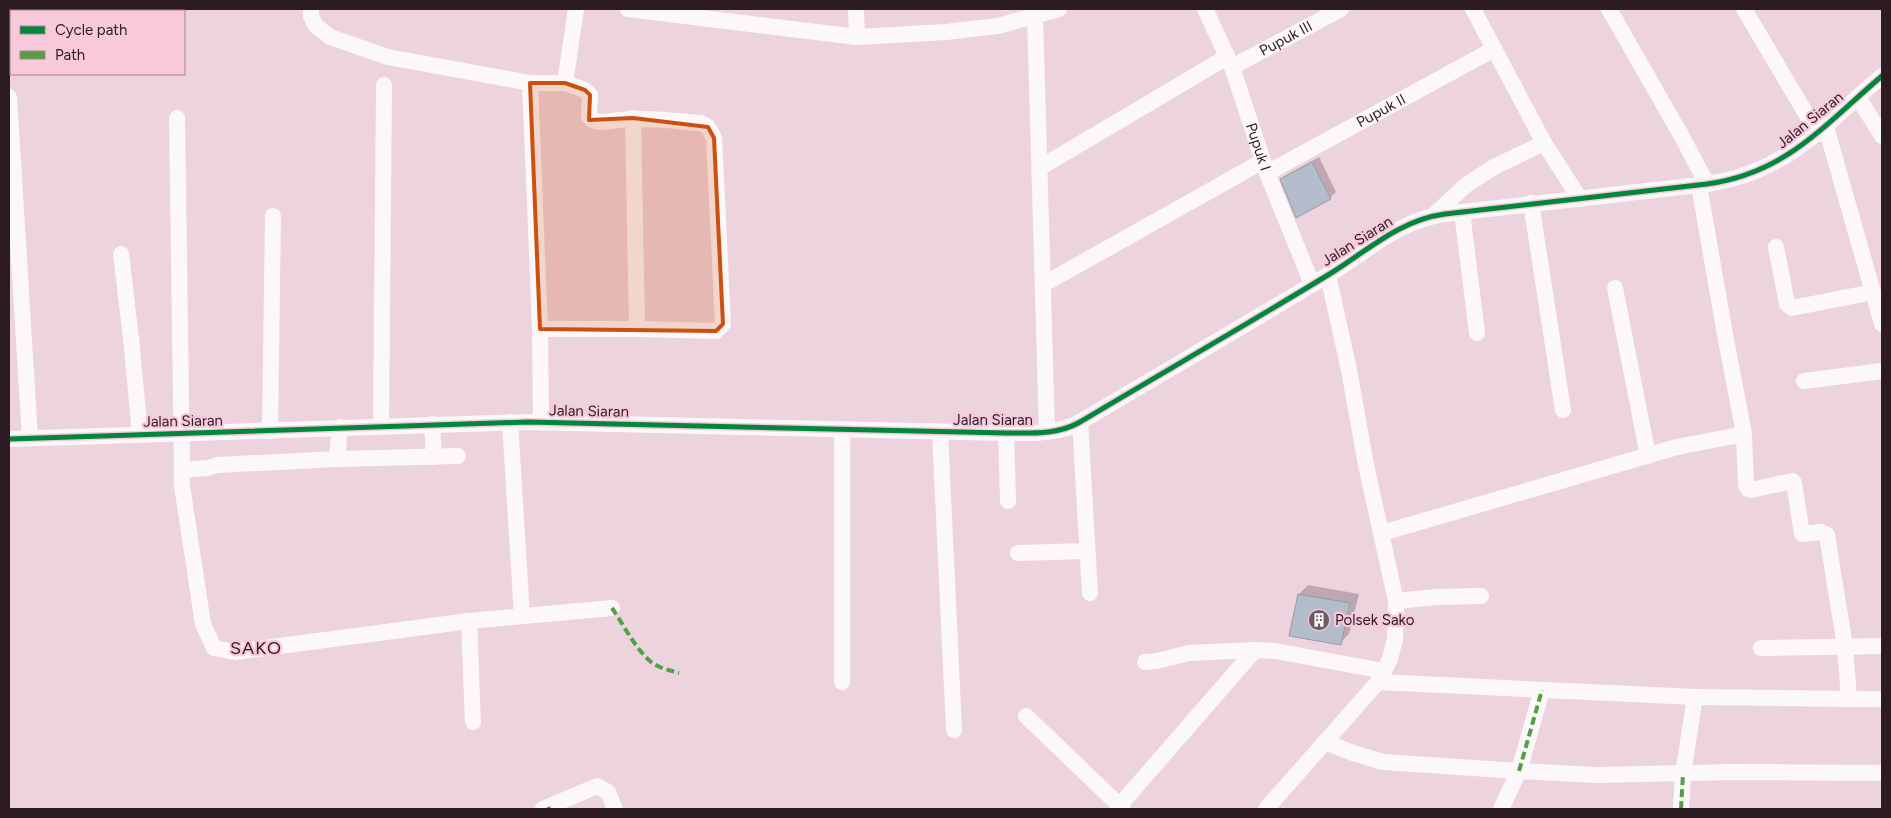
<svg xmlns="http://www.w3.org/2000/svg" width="1891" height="818" font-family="Figtree,sans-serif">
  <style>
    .shadow { fill: #0003 }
    .building { fill: #b3bcca; stroke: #9d99a3 }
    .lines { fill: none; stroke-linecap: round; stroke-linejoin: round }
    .minor { stroke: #fcf8fa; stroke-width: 16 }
    .quiet { stroke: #51a142; stroke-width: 4; stroke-dasharray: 8 4; stroke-linecap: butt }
    .cycleway-casing { stroke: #f8c8db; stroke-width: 8 }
    .cycleway { stroke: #00873e; stroke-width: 5 }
    .marked { fill: #cc500f; fill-opacity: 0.2; stroke: #cc500f; stroke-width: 4; stroke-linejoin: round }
    .labels { text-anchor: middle; stroke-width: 4.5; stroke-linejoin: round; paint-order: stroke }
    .street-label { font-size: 15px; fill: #2c1b23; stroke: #f8c8db }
    .poi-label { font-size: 15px; fill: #2c1b23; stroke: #f8c8db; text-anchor: start }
    .quarter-label { font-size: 18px; letter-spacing: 1px; fill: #2c1b23; stroke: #f8c8db }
  </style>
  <rect width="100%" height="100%" fill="#edd3dd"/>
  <!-- shadow -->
  <g class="shadow">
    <path d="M1319,157l17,35 -6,6 -48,-18 6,-6z"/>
    <path d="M1308,585l51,9 -10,40 -9,9 -41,-49z"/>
  </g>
  <!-- building -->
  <g class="building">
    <path d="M1312,162l19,37 -35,19 -16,-39z"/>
    <path d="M1298,594l52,9 -9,42 -52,-9z"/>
  </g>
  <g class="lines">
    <!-- minor -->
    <g class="minor">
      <path d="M311,9v7l5,10 14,11 58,20 142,26h35l11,-74"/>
      <path d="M628,9l229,28 89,-5 52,-6 61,-17"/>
      <path d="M856,9l1,28"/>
      <path id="s1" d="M1205,9l27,58 35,106 45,111"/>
      <path d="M1473,9l71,134 36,56"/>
      <path d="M1609,9l72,126 26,49"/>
      <path d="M1744,9l74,125"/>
      <path d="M1035,16l12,416"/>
      <path id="s2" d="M1232,67l109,-58"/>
      <path d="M530,83l10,246 1,93"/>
      <path d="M9,97l21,341"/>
      <path d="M1858,97l24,39"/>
      <path d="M177,118l5,352"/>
      <path d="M633,118l4,211"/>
      <path d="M1826,127l56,197"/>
      <path d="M1041,167l186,-110"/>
      <path id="s3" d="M1267,173l227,-124"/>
      <path d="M1531,203l32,207"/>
      <path d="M1462,212l15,121"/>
      <path d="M1434,215l32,-30 28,-18 50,-24"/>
      <path d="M1776,247l11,57 5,4 81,-16"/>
      <path d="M121,254l10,84 9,96"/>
      <path d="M1044,284l219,-123"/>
      <path d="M1615,288l33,168"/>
      <path d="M540,329h97l79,2 7,-7 -9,-186 -6,-11 -7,-4c-28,-2 -55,-6 -82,-3 -11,1 -22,5 -30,-3l1,-22 -5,-5 -20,-7"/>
      <path d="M1804,381l78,-10"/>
      <path d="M510,422l12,194"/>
      <path d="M1080,422l10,171"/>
      <path d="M432,424l2,33"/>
      <path d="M381,426l3,-341"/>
      <path d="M340,427l-3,32 -120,6 -9,3 -26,2v16l21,138 11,24 20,4 235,-31 143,-13"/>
      <path d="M842,430v252"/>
      <path d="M270,431l3,-215"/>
      <path d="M940,432l14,298"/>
      <path d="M1006,433l2,68"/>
      <path d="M9,439l519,-17 478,11c24,0 52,2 74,-11 82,-49 166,-97 248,-147 38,-23 71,-55 117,-61l262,-30c80,-11 118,-60 175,-108"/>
      <path d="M337,459l121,-3"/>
      <path d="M1382,533l295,-86 67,-13 -20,-105 -25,-144"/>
      <path d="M1018,553l69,-2"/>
      <path d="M1396,601l41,-4 44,-1"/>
      <path d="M469,621l4,101"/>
      <path d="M1761,648l121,-2"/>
      <path d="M1145,662l12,-1 32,-8 66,-3"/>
      <path d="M1378,682l317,15 154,2 -4,-53 -18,-111 -6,-3 -19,2 -8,-51 -2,-2 -41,9 -3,-1 -2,-4 -2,-51"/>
      <path d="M1849,699h33"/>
      <path d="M1026,716l97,93"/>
      <path d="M1325,742l28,11 30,9 136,9 77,4 136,-3 150,1"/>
      <path d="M1120,805l135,-155 20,1 109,20"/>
      <path d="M543,809l54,-23 11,6 7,17"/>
      <path d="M1266,809l112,-127 12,-23 5,-20 1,-38 -30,-136 -17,-95 -21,-95"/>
      <path d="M1501,809l18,-38 23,-81"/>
      <path d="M1681,809l2,-35 12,-77"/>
    </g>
    <!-- quiet -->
    <g class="quiet">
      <path d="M612,608c11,16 23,40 38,53 8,7 19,9 29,12"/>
      <path d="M1519,771l23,-81"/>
      <path d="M548,807l1,2"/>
      <path d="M1681,809l2,-35"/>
    </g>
    <!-- cycleway casing -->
    <g class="cycleway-casing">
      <path id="cycleway" d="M9,439l519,-17 478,11c24,0 52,2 74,-11 82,-49 166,-97 248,-147 38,-23 71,-55 117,-61l262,-30c80,-11 118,-60 175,-108"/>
    </g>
    <!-- cycleway -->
    <use href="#cycleway" class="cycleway"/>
  </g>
  <!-- marked area -->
  <path class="marked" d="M530,83h35l20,7 5,5 -1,25 44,-2 75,9 6,11 9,186 -7,7 -176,-2z"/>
  <!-- icons -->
  <defs>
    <g id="building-disc" transform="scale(1.125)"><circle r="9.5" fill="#705b64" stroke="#f8c8db"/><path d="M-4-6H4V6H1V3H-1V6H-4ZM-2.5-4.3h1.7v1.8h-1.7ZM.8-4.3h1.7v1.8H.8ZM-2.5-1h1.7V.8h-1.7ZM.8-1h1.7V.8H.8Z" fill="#fff"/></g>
  </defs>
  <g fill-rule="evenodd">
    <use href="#building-disc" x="1319" y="620"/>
  </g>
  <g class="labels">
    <!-- street labels -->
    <g class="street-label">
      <text dy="5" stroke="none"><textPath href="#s2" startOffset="61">Pupuk III</textPath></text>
      <text dy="5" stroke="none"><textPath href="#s3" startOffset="130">Pupuk II</textPath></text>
      <text transform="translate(1810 120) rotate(-39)" y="5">Jalan Siaran</text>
      <text dy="5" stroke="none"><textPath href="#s1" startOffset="148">Pupuk I</textPath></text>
      <text transform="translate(1357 241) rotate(-32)" y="5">Jalan Siaran</text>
      <text transform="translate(589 411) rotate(1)" y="5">Jalan Siaran</text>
      <text x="993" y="425">Jalan Siaran</text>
      <text transform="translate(183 421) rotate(-1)" y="5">Jalan Siaran</text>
    </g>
    <!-- poi labels -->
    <g class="poi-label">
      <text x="1335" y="625">Polsek Sako</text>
    </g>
    <!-- quarter labels -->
    <g class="quarter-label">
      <text x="256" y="654">SAKO</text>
    </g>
  </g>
  <!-- border -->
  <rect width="1891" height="818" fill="none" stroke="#2c1b23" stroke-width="20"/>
  <!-- legend -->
  <rect x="10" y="10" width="175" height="65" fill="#f8c8db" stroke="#a68391"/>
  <rect x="20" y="26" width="25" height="8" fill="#00873e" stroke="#a68391"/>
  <text x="55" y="35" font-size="15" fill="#2c1b23">Cycle path</text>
  <rect x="20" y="51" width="25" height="8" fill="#51a142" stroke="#a68391"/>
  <text x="55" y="60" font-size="15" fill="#2c1b23">Path</text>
</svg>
